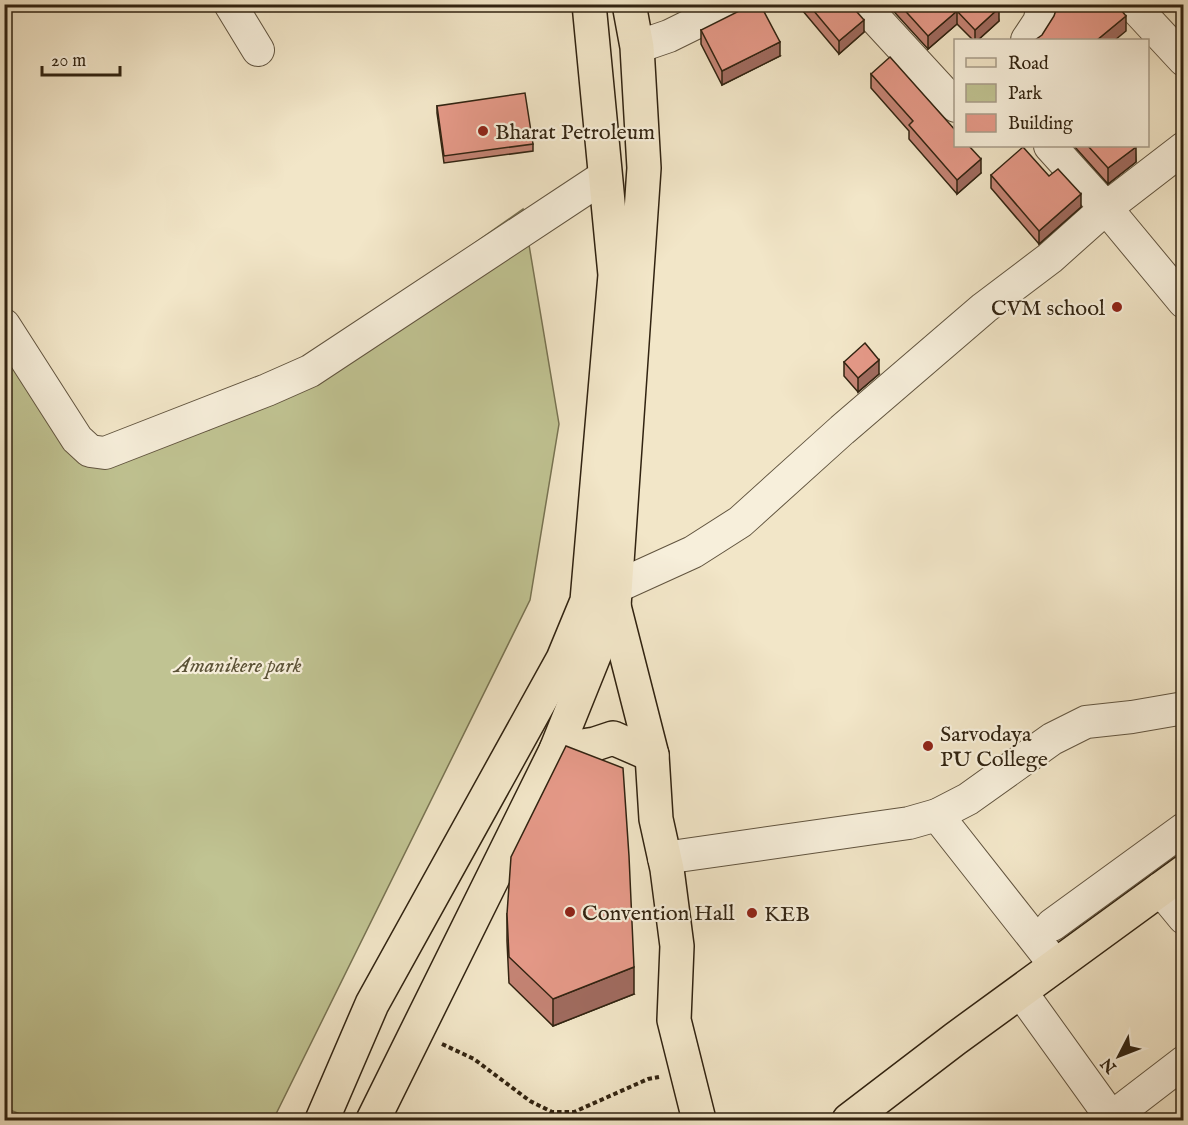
<svg xmlns="http://www.w3.org/2000/svg" width="1188" height="1125" font-family="'IM FELL English',serif">
  <style>
    .green { fill: #c0c392; stroke: #787352; stroke-width: 1.5 }
    .lines { fill: none; stroke-linecap: round; stroke-linejoin: round }
    .minor-casing { stroke: #61543f; stroke-width: 34 }
    .major-casing { stroke: #312311; stroke-width: 36 }
    .path { stroke: #312311; stroke-width: 4; stroke-dasharray: 4.5 3; stroke-linecap: butt }
    .minor { stroke: #f7efdb; stroke-width: 32 }
    .major { stroke: #f2e6c8; stroke-width: 33 }
    .wall { fill: #c58475; stroke: #312311; stroke-width: 1.5 }
    .shaded-wall { fill: #a06b5f; stroke: #312311; stroke-width: 1.5 }
    .building { fill: #e59988; stroke: #312311; stroke-width: 1.5 }
    .poi-dot { fill: #8f2418; stroke: #f7efdb; stroke-width: 2 }
    .labels { text-anchor: middle; stroke-width: 4.5; stroke-linejoin: round; paint-order: stroke }
    .poi-label { font-size: 22px; fill: #312311; stroke: #f7efdb; text-anchor: start }
    .park-label { font-size: 22px; font-style: italic; fill: #5c5338; stroke: #f7efdb }
  </style>
  <rect width="100%" height="100%" fill="#f2e6c8"/>
  <filter id="stains"><feTurbulence type="fractalNoise" baseFrequency=".00333" numOctaves="4"/><feColorMatrix values="0 0 0 0 .2 0 0 0 0 .09 0 0 0 0 .02 0 0 0 .5 -.17"/></filter>
  <radialGradient id="worn" r=".72"><stop offset=".6" stop-color="#630" stop-opacity="0"/><stop offset="1" stop-color="#630" stop-opacity=".3"/></radialGradient>
  <!-- green -->
  <path class="green" d="M523,209l36,215 -29,176 -257,520h-238l-30,-12 -1,-790 85,136 120,-24z"/>
  <g class="lines">
    <!-- minor casing -->
    <g class="minor-casing">
      <g id="minor">
        <path d="M230,4l28,46"/>
        <path d="M862,4l94,102"/>
        <path d="M1132,4l52,56"/>
        <path d="M1027,40l12,-18 5,-18"/>
        <path d="M637,47l32,-11 65,-32"/>
        <path d="M1050,146l56,62 78,-60"/>
        <path d="M4,325l73,114 13,12 15,2 162,-63 43,-19 295,-195"/>
        <path d="M616,587l77,-35 47,-30 102,-92 142,-122 66,-50 56,-50 78,94"/>
        <path d="M937,815l119,151"/>
        <path d="M664,858l245,-35 28,-8 31,-16 84,-60 34,-17 46,-5 52,-9"/>
        <path d="M1160,889l24,29"/>
        <path d="M1052,925l132,-96"/>
        <path d="M1021,992l92,128"/>
        <path d="M1111,1118l73,-56"/>
      </g>
    </g>
    <!-- major casing -->
    <g class="major-casing">
      <g id="major">
        <path d="M611,602l3,4 38,149 4,64 11,50 10,77 -3,74 25,100"/>
        <path d="M556,750l39,-6 18,-6 39,17"/>
        <path d="M322,1120l50,-116 191,-345 24,-58 28,-326 -26,-271"/>
        <path d="M373,1120l183,-370 58,-144 30,-438 -7,-121 -8,-43"/>
        <path d="M849,1120l106,-81 229,-167"/>
      </g>
    </g>
    <!-- path -->
    <path class="path" d="M442,1044l32,15 56,42 22,11h22l74,-33 11,-2"/>
    <!-- minor -->
    <use href="#minor" class="minor"/>
    <!-- major -->
    <use href="#major" class="major"/>
  </g>
  <!-- wall -->
  <g class="wall">
    <path d="M797,4h53l14,28 -25,22z"/>
    <path d="M887,4h108l4,17 -21,19h-5l-16,-16 -29,25z"/>
    <path d="M701,30l79,26 -58,29 -21,-41z"/>
    <path d="M871,74l110,99 -24,21 -48,-55v-8l-38,-43z"/>
    <path d="M437,106l96,38v7l-89,12 -7,-50z"/>
    <path d="M1074,146h61l1,16 -28,22z"/>
    <path d="M991,175l58,1 32,31 -42,37 -48,-56z"/>
    <path d="M844,362l35,12 -21,18 -14,-16z"/>
    <path d="M507,914l127,80 -81,32 -44,-43 -2,-42z"/>
  </g>
  <!-- shaded-wall -->
  <g class="shaded-wall">
    <path d="M999,8v13l-21,19h-3v-10z"/>
    <path d="M957,11v13l-29,25v-13z"/>
    <path d="M1126,16v15l-11,9h-18z"/>
    <path d="M864,20v12l-25,22v-13z"/>
    <path d="M780,42v14l-58,29v-14z"/>
    <path d="M1136,147v15l-28,22v-16z"/>
    <path d="M981,159v14l-24,21v-14z"/>
    <path d="M1081,194v13l-42,37v-13z"/>
    <path d="M879,360v14l-21,18v-14z"/>
    <path d="M634,967v27l-81,32v-27z"/>
  </g>
  <!-- building -->
  <g class="building">
    <path d="M753,4h7l20,38 -58,29 -21,-41z"/>
    <path d="M808,4h42l14,16 -25,21z"/>
    <path d="M899,4h96l4,4 -24,22 -18,-19 -29,25z"/>
    <path d="M1058,4h58l10,12 -29,24h-62l7,-5 12,-19z"/>
    <path d="M890,57l66,74v15h13l12,13 -24,21 -48,-55 4,-4 -42,-47z"/>
    <path d="M525,93l8,51 -89,12 -7,-50z"/>
    <path d="M1088,146h47l1,1 -28,21z"/>
    <path d="M1023,147l26,29 9,-7 23,25 -42,37 -48,-56z"/>
    <path d="M865,343l14,17 -21,18 -14,-16z"/>
    <path d="M566,746l57,22 6,88 5,111 -81,32 -44,-42 -2,-43 4,-57z"/>
  </g>
  <!-- markers -->
  <g class="poi-dot">
    <circle cx="483" cy="131" r="6"/>
    <circle cx="1117" cy="307" r="6"/>
    <circle cx="928" cy="746" r="6"/>
    <circle cx="570" cy="912" r="6"/>
    <circle cx="752" cy="913" r="6"/>
  </g>
  <g class="labels">
    <!-- poi labels -->
    <g class="poi-label">
      <text x="495" y="139">Bharat Petroleum</text>
      <text x="1105" y="315" text-anchor="end">CVM school</text>
      <text x="940" y="741">Sarvodaya<tspan x="940" dy="25">PU College</tspan></text>
      <text x="582" y="920">Convention Hall</text>
      <text x="764" y="921">KEB</text>
    </g>
    <!-- park labels -->
    <g class="park-label">
      <text x="238" y="672">Amanikere park</text>
    </g>
  </g>
  <!-- margin -->
  <rect width="1188" height="1125" fill="none" stroke="#f2e6c8" stroke-width="24"/>
  <rect x="6" y="6" width="1176" height="1113" fill="none" stroke="#312311" stroke-width="3"/>
  <rect x="12" y="12" width="1164" height="1101" fill="none" stroke="#312311" stroke-width="1.5"/>
  <!-- legend -->
  <rect x="954" y="39" width="195" height="108" fill="#f7efdb" stroke="#a89d8a" stroke-width="1.5"/>
  <rect x="966" y="58" width="30" height="9" fill="#f2e6c8" stroke="#a89d8a" stroke-width="1.5"/>
  <text x="1008" y="69" font-size="18" fill="#312311">Road</text>
  <rect x="966" y="84" width="30" height="18" fill="#c0c392" stroke="#a89d8a" stroke-width="1.5"/>
  <text x="1008" y="99" font-size="18" fill="#312311">Park</text>
  <rect x="966" y="114" width="30" height="18" fill="#e59988" stroke="#a89d8a" stroke-width="1.5"/>
  <text x="1008" y="129" font-size="18" fill="#312311">Building</text>
  <!-- north arrow -->
  <g transform="translate(1119 1056) rotate(228)" stroke="#f7efdb" stroke-width="4.5" paint-order="stroke">
  <path d="M0-4.5L10 22L0 15L-10 22Z" fill="#312311"/>
  <text y="-9" font-size="16" font-weight="bold" text-anchor="middle" fill="#312311">N</text>
  </g>
  <!-- scale -->
  <path d="M42 66v9h78v-9" fill="none" stroke="#312311" stroke-width="3"/>
  <text x="51" y="66" font-size="18" fill="#312311" stroke="#f7efdb" stroke-width="4.5" paint-order="stroke">20 m</text>
  <rect width="100%" height="100%" filter="url(#stains)"/>
  <rect width="100%" height="100%" fill="url(#worn)"/>
</svg>
